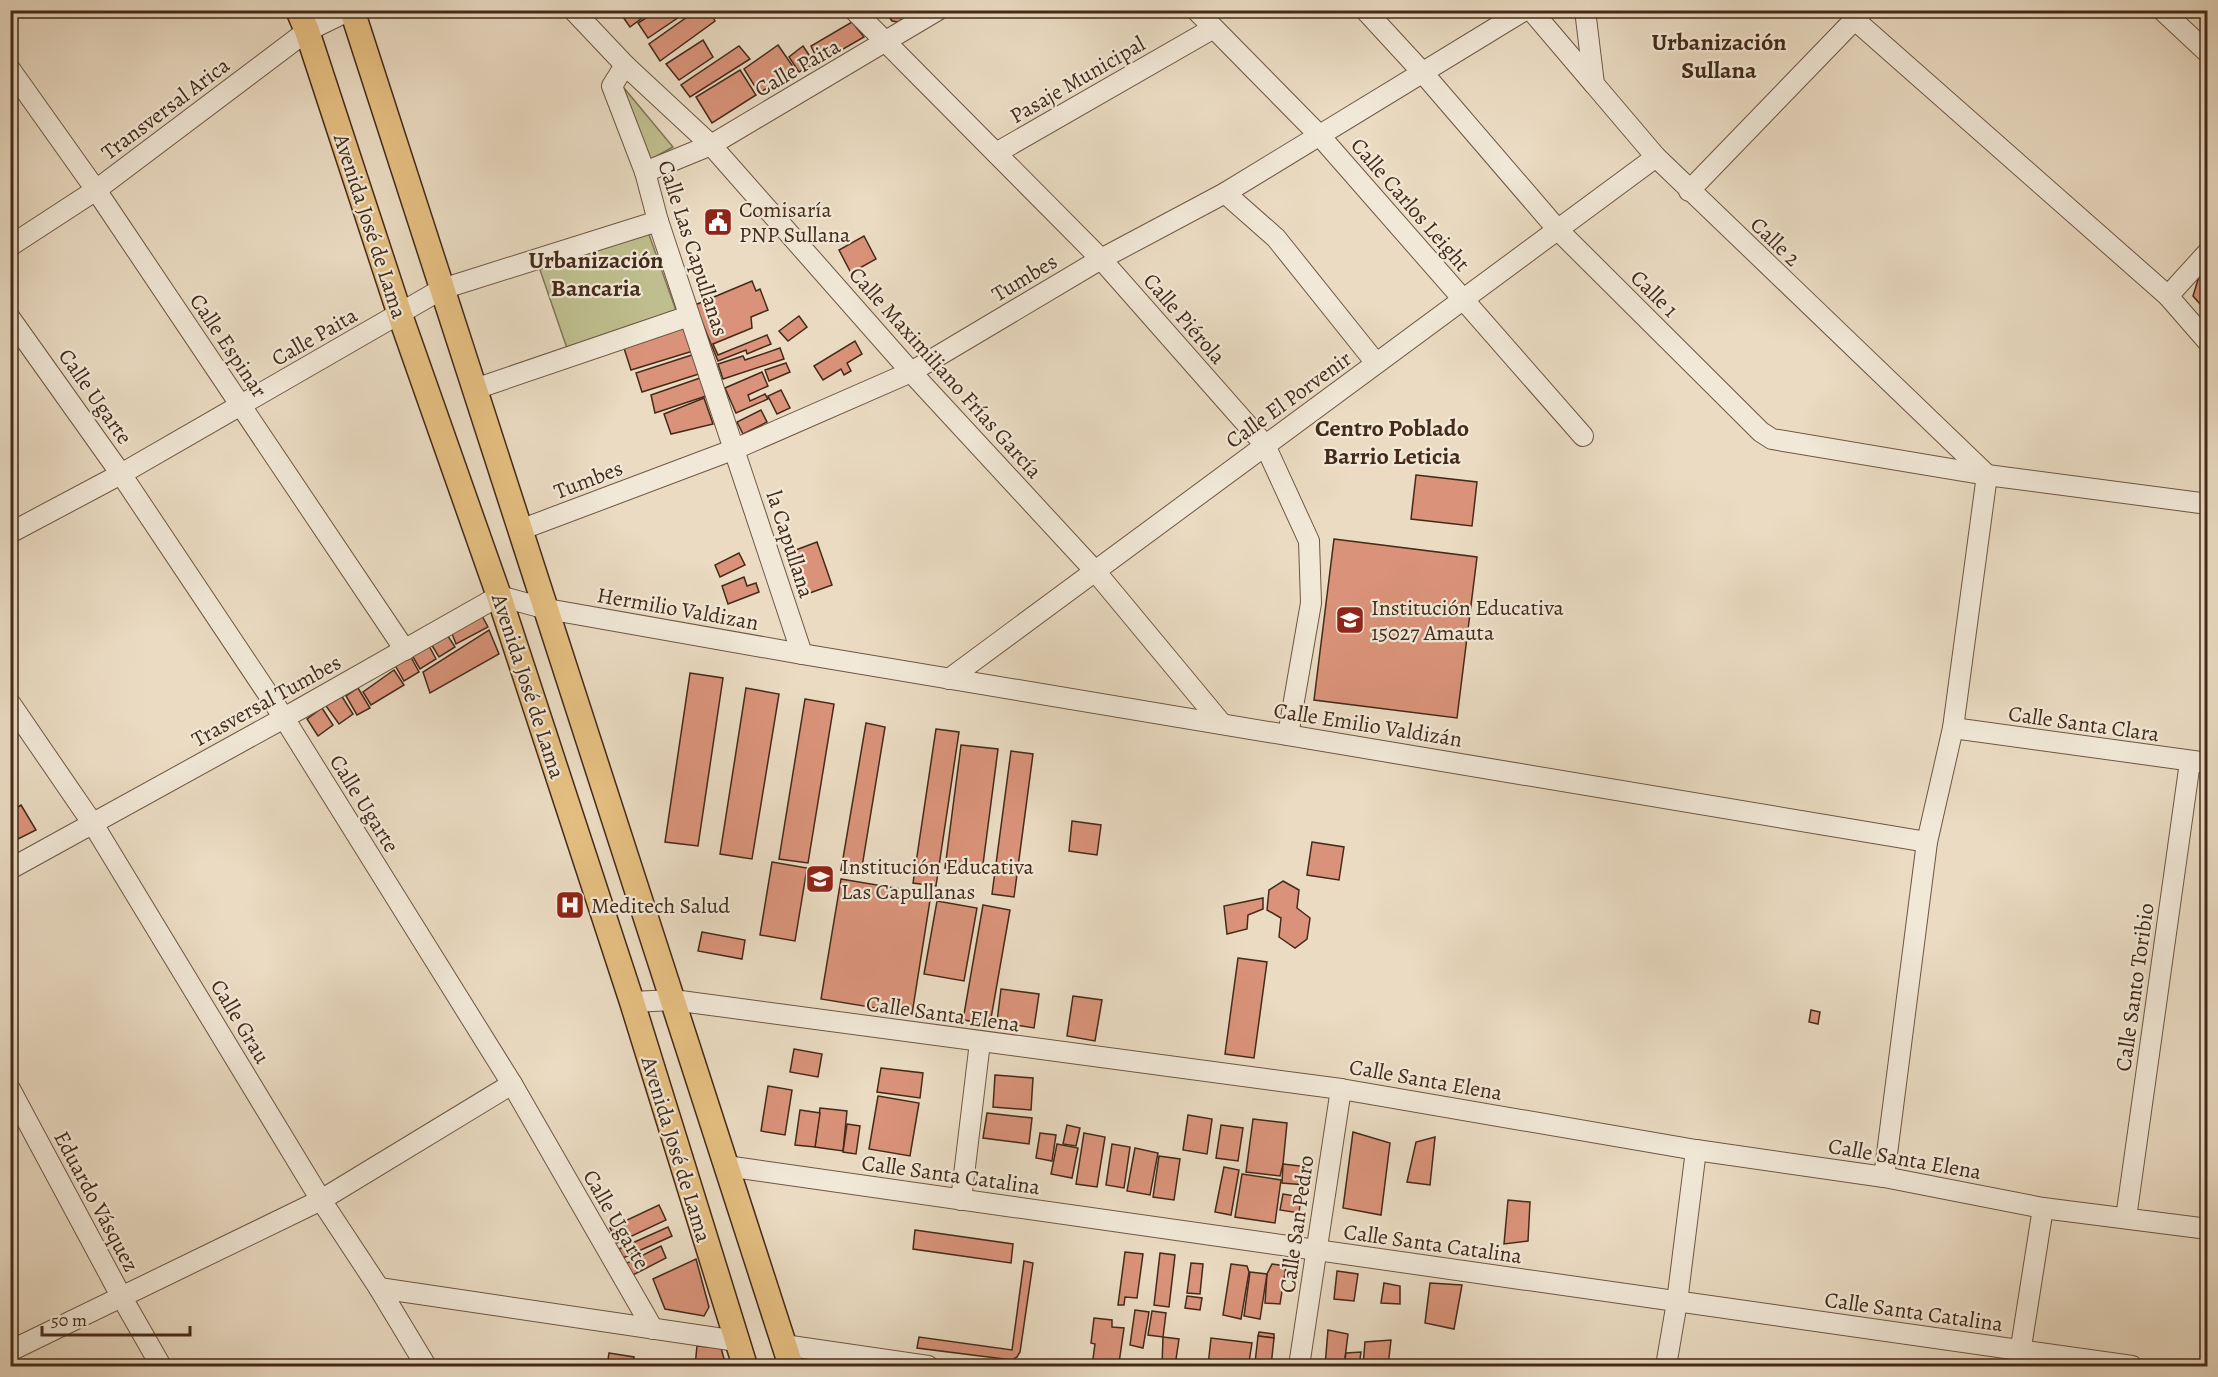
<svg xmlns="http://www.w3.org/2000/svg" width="2218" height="1377" font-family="Alegreya,serif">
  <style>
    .green { fill: #bfbe8e; stroke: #827454; stroke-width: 1.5 }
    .building { fill: #da937a; stroke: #442a19; stroke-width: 1.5 }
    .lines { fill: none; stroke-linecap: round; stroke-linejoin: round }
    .minor-casing { stroke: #6e5643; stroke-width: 22 }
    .major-casing { stroke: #442a19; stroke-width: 27 }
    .minor { stroke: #f1e8d7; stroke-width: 20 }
    .major { stroke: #e5be81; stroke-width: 24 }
    .labels { text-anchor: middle; stroke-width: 4.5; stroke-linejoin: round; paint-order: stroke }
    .street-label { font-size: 22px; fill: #442a19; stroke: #f1e8d7 }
    .poi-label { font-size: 22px; fill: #442a19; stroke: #f1e8d7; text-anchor: start }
    .neighbourhood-label { font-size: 24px; font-weight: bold; fill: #442a19; stroke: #f1e8d7 }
  </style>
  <rect width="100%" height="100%" fill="#eadbc2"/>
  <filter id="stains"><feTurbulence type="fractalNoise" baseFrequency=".00333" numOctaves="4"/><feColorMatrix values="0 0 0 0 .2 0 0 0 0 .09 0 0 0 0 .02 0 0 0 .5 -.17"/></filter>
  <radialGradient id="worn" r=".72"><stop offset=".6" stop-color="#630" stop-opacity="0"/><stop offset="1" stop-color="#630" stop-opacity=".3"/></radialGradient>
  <!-- green -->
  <g class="green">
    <path d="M624,88l49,59 -27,15z"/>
    <path d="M647,229l31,87 -109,38 -30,-87z"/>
  </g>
  <!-- building -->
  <g class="building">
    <path d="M631,10h19v2l-20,15 -7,-10z"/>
    <path d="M658,10h25l2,3 -37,25 -10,-15z"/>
    <path d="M697,10h12l6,11 -55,40 -11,-17z"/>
    <path d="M891,10h19l1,3 -13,9 -6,-1 -5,-7z"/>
    <path d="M852,22l12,15 -45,26 -8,-17z"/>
    <path d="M703,40l10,17 -34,23 -13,-16z"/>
    <path d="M778,45l18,26 -37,22 -15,-24z"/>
    <path d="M739,46l11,13 -60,38 -9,-12z"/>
    <path d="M803,46l12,18 -16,8 -10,-15z"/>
    <path d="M740,70l16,25 -44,28 -16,-26z"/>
    <path d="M864,236l12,23 -25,14 -12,-23z"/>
    <path d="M2200,273l8,8v32l-15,-17z"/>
    <path d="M752,281l4,10 4,-2 8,21 -17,7 1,11 -39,16 5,11 49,-20 4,9 -24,10 -1,-4 -28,11 -23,-56z"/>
    <path d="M799,316l8,11 -19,14 -9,-10z"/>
    <path d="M684,321l9,30 -62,19 -9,-28z"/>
    <path d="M855,341l7,13 -15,9 4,8 -7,4 -3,-6 -18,11 -9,-14z"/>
    <path d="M780,348l4,11 -61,20 -5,-15 25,-8 2,4z"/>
    <path d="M695,354l7,19 -60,19 -6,-19z"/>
    <path d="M786,363l4,9 -21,9 -4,-11z"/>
    <path d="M762,372l6,14 -20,9 2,6 15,-7 3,5 -32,14 -11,-25z"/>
    <path d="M700,378l6,18 -51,17 -4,-18z"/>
    <path d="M781,390l9,18 -13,6 -9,-18z"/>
    <path d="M704,398l9,26 -42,10 -7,-20z"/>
    <path d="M761,410l6,12 -24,12 -6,-12z"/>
    <path d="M1416,475l61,7 -5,44 -61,-7z"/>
    <path d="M1334,539l143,18 -20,161 -143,-18z"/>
    <path d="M817,542l15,43 -25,9 -14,-43z"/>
    <path d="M739,553l6,12 -25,12 -5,-12z"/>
    <path d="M744,577l3,9 9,-3 3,9 -31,12 -6,-18z"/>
    <path d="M481,614l7,13 -32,17 -5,-13z"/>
    <path d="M444,630l11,17 -16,10 -11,-18z"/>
    <path d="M489,630l10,24 -69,39 -7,-21z"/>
    <path d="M426,640l10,19 -16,10 -11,-19z"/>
    <path d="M407,650l12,22 -15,9 -12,-21z"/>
    <path d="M394,670l10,15 -33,20 -8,-13z"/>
    <path d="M690,673l33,5 -25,168 -33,-4z"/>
    <path d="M358,688l12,20 -13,7 -11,-19z"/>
    <path d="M746,688l33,6 -27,165 -32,-5z"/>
    <path d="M341,695l12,19 -14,10 -13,-18z"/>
    <path d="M805,699l29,5 -26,159 -29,-4z"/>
    <path d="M322,708l11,17 -15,11 -11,-17z"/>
    <path d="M866,723l19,4 -24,146 -20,-3z"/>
    <path d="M936,729l23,3 -23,154 -23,-3z"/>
    <path d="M961,745l37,4 -16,123 -37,-4z"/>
    <path d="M1011,751l22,3 -19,143 -22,-3z"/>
    <path d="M21,805l15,25 -26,13v-31z"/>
    <path d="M1072,821l29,4 -4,30 -28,-4z"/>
    <path d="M1312,842l32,5 -5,33 -32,-5z"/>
    <path d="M772,862l35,6 -12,73 -35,-6z"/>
    <path d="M841,879l90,15 -19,120 -91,-15z"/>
    <path d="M1283,881l16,9 -2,18 13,10 -3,21 -12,9 -16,-11 2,-19 -14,-8 2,-20z"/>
    <path d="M1263,898v11l-15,6 -1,14 -20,5 -3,-28z"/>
    <path d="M937,901l40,7 -13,73 -40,-7z"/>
    <path d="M983,905l27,5 -20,114 -27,-4z"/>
    <path d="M702,932l43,8 -3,19 -44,-8z"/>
    <path d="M1238,958l29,4 -13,96 -29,-4z"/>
    <path d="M1001,989l38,5 -5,34 -37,-6z"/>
    <path d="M1073,996l29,4 -7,41 -28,-5z"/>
    <path d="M1811,1010l9,2 -2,12 -9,-2z"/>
    <path d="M794,1049l28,5 -4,23 -28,-5z"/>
    <path d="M881,1068l42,5 -3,25 -43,-6z"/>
    <path d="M995,1075l38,3 -2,32 -38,-3z"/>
    <path d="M768,1086l24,4 -7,45 -24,-4z"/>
    <path d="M878,1096l41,7 -9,53 -41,-7z"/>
    <path d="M820,1108l27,3 -4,40 -28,-4z"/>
    <path d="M800,1110l20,3 -5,34 -20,-2z"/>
    <path d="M987,1113l45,5 -3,26 -46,-6z"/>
    <path d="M1188,1115l24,4 -5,35 -24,-4z"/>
    <path d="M1253,1119l34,4 -4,41 -3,12 -34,-4z"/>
    <path d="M847,1124l13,2 -4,28 -13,-2z"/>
    <path d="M1067,1125l13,3 -4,18 -13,-2z"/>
    <path d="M1221,1125l22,3 -5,33 -22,-3z"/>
    <path d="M1353,1132l37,11 -9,72 -38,-7z"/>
    <path d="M1040,1133l16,2 -4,26 -16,-3z"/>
    <path d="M1084,1133l21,4 -8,50 -21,-3z"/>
    <path d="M1435,1137l-5,48 -23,-3 9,-40z"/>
    <path d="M1057,1144l21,4 -6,30 -21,-4z"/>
    <path d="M1112,1144l18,3 -6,41 -18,-3z"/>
    <path d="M1135,1148l23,5 -8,42 -23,-4z"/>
    <path d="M1159,1156l21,3 -6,41 -21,-3z"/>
    <path d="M1283,1164l25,3 -2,18 -24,-2z"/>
    <path d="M1224,1167l15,3 -8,45 -16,-3z"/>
    <path d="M1242,1174l39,6 -6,43 -40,-6z"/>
    <path d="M1283,1194l18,3 -2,16 -19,-3z"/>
    <path d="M1508,1200l22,2 -2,39 -24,3z"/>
    <path d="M659,1205l7,15 -49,23 -7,-15z"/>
    <path d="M668,1227l4,9 -49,22 -4,-9z"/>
    <path d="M915,1230l98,14 -2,19 -98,-14z"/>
    <path d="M661,1246l5,12 -35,18 -6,-12z"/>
    <path d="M1125,1252l18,2 -6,44 -12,-1 -1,8h-6z"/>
    <path d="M1160,1253l15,2 -6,52 -15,-2z"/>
    <path d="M696,1259l13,48 -5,9 -39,-7 -12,-30z"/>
    <path d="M1024,1261l9,2 -13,89 -3,5 -5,3 -95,-12 2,-11 93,13z"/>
    <path d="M1191,1263l12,1 -3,30 -13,-1z"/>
    <path d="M1231,1264l16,2 2,6 -8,47 -18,-4z"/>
    <path d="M1272,1264l14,2 -6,38 -15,-1 2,-29z"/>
    <path d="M1337,1271l21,3 -4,27 -20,-2z"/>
    <path d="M1250,1272l17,2 -7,45 -16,-3z"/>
    <path d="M1384,1283l16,3v18l-19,-1z"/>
    <path d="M1430,1283l32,2 -8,44 -29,-6z"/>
    <path d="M1187,1296l15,2 -2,12 -15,-2z"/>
    <path d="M1135,1310l14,2 -6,36 -13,-3z"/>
    <path d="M1152,1311l14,2 -3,24 -15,-2z"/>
    <path d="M1094,1318l18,2v7l12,1 -5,35 10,1 -1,2h-36l3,-22 -4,-1z"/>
    <path d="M1328,1330l20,4 -4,32h-19z"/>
    <path d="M1259,1332l15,2v4l-16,-2z"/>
    <path d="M1258,1336l16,2 -3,28h-63l3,-28 41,5 -3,19 6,1z"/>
    <path d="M1163,1337l16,2 -4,27h-13z"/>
    <path d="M1391,1340l-3,26h-25l2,-24z"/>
    <path d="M697,1346l24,2 5,18h-31z"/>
    <path d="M1361,1352l-2,14h-15l2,-13z"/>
    <path d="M609,1353l25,4 -1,9h-26z"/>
    <path d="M1489,1362l55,4h-55z"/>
  </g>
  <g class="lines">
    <!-- minor casing -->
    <g class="minor-casing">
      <g id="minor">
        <path d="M573,10l53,56 85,79 200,227 184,199 127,153"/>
        <path d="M854,10l247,249 164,186 44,96 2,62 -23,132"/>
        <path d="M1196,10l124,126 263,300"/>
        <path d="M1365,10l58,63 135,157 203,202 11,7 215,36 221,29"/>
        <path d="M1531,10l63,74"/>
        <path d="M1585,10l9,74 62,73 331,318"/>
        <path d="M2162,10l46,43"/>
        <path d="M1855,20l313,276 40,46"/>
        <path d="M626,66l-4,4 -10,16 33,86 13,49 144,433"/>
        <path d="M10,69l86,121 309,460"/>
        <path d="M996,153l216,-124"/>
        <path d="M645,172l66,-27 227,-135"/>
        <path d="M1689,191l173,-179"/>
        <path d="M1225,193l51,45 100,125"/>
        <path d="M10,246l86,-56 211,-159 43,-21"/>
        <path d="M2168,296l40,-44"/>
        <path d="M10,318l111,156 163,244 228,366 141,245"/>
        <path d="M475,389l214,-73"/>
        <path d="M520,530l215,-81 176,-77 190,-113 124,-66 300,-183"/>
        <path d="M10,533l111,-59 321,-185 216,-68"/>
        <path d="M949,679l707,-522"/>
        <path d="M10,703l83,121 228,376 58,88 47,78"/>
        <path d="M1953,728l255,35"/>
        <path d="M10,869l274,-151 215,-122 48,13 255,45 1125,188"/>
        <path d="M632,1002l41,-2 668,89 355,61 188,27 159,31 165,21"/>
        <path d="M10,1089l111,207 40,70"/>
        <path d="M726,1166l1406,200"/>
        <path d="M1884,1177l43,-335 26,-114 34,-253"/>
        <path d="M961,1200l19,-158"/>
        <path d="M2126,1218l64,-456"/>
        <path d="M379,1288l358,53"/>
        <path d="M784,1345l144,21"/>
        <path d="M10,1351l311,-151 191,-116"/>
        <path d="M1299,1366l42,-277"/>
        <path d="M1666,1366l11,-64 19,-152"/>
        <path d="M2018,1366l25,-158"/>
      </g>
    </g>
    <!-- major casing -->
    <g class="major-casing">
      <g id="major">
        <path d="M298,10l9,21 93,284 99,281 133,406 113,364"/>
        <path d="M352,10l439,1356"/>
      </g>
    </g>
    <!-- minor -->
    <use href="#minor" class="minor"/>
    <!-- major -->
    <use href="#major" class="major"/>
  </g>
  <!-- icons -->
  <defs>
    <g id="civic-square" transform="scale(1.5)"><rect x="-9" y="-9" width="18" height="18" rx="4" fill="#8f2418" stroke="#f1e8d7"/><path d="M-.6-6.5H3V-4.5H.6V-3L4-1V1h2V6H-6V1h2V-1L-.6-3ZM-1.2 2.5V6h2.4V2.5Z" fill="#fff"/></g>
    <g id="school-square" transform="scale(1.5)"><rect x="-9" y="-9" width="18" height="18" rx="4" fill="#8f2418" stroke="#f1e8d7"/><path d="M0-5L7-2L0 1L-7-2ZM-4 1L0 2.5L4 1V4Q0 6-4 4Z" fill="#fff"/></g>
    <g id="hospital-square" transform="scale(1.5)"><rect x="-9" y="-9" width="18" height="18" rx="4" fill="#8f2418" stroke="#f1e8d7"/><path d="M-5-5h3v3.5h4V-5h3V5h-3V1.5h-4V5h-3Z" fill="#fff"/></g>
  </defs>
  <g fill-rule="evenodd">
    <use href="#civic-square" x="718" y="222"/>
    <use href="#school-square" x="1350" y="620"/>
    <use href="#school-square" x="820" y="879"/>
    <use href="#hospital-square" x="570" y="905"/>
  </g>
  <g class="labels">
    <!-- street labels -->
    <g class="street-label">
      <text transform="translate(797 67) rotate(-30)" y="8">Calle Paita</text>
      <text transform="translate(1077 79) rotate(-30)" y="8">Pasaje Municipal</text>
      <text transform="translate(165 108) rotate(-37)" y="8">Transversal Arica</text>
      <text transform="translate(1411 204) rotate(49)" y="8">Calle Carlos Leight</text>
      <text transform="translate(371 226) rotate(72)" y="8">Avenida José de Lama</text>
      <text transform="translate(1776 241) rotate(44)" y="8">Calle 2</text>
      <text transform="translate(694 248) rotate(72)" y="8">Calle Las Capullanas</text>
      <text transform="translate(1024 277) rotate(-31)" y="8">Tumbes</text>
      <text transform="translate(1655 293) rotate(45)" y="8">Calle 1</text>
      <text transform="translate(1185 318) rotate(49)" y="8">Calle Piérola</text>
      <text transform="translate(314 336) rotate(-30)" y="8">Calle Paita</text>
      <text transform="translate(229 345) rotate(56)" y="8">Calle Espinar</text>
      <text transform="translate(946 372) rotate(48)" y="8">Calle Maximiliano Frías García</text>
      <text transform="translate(96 396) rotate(55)" y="8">Calle Ugarte</text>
      <text transform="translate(1288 399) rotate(-36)" y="8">Calle El Porvenir</text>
      <text transform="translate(588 479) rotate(-21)" y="8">Tumbes</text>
      <text transform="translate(791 544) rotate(72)" y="8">la Capullana</text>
      <text transform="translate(678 608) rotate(10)" y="8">Hermilio Valdizan</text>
      <text transform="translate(529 686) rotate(72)" y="8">Avenida José de Lama</text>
      <text transform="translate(266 700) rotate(-29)" y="8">Trasversal Tumbes</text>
      <text transform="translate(2084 723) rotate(8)" y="8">Calle Santa Clara</text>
      <text transform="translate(1368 724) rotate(9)" y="8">Calle Emilio Valdizán</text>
      <text transform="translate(365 803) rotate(58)" y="8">Calle Ugarte</text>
      <text transform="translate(2134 987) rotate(-82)" y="8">Calle Santo Toribio</text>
      <text transform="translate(943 1013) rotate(8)" y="8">Calle Santa Elena</text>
      <text transform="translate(241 1021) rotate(59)" y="8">Calle Grau</text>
      <text transform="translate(1426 1079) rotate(10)" y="8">Calle Santa Elena</text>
      <text transform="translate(677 1149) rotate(73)" y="8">Avenida José de Lama</text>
      <text transform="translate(1905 1158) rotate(10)" y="8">Calle Santa Elena</text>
      <text transform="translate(951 1174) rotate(8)" y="8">Calle Santa Catalina</text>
      <text transform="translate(97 1201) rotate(62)" y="8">Eduardo Vásquez</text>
      <text transform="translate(617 1219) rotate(60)" y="8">Calle Ugarte</text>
      <text transform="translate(1296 1224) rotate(-82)" y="8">Calle San Pedro</text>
      <text transform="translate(1433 1243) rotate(8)" y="8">Calle Santa Catalina</text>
      <text transform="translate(1914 1311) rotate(8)" y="8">Calle Santa Catalina</text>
    </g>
    <!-- poi labels -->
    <g class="poi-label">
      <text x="739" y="217">Comisaría<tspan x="739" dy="25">PNP Sullana</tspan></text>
      <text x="1371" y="615">Institución Educativa<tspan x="1371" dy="25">15027 Amauta</tspan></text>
      <text x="841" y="874">Institución Educativa<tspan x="841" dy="25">Las Capullanas</tspan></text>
      <text x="591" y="913">Meditech Salud</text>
    </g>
    <!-- neighbourhood labels -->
    <g class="neighbourhood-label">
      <text x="1719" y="50">Urbanización<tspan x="1719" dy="28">Sullana</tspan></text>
      <text x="596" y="268">Urbanización<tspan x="596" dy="28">Bancaria</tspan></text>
      <text x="1392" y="436">Centro Poblado<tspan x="1392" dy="28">Barrio Leticia</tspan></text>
    </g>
  </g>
  <!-- margin -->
  <rect width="2218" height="1377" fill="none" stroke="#eadbc2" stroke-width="36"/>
  <rect x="12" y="12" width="2194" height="1353" fill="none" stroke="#442a19" stroke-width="3"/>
  <rect x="18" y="18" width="2182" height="1341" fill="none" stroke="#442a19" stroke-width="1.5"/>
  <!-- scale -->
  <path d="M42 1326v9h148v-9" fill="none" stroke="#442a19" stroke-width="3"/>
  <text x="51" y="1326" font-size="18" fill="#442a19" stroke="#f1e8d7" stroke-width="4.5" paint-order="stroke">50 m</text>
  <rect width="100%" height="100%" filter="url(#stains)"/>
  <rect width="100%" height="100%" fill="url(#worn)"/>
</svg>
